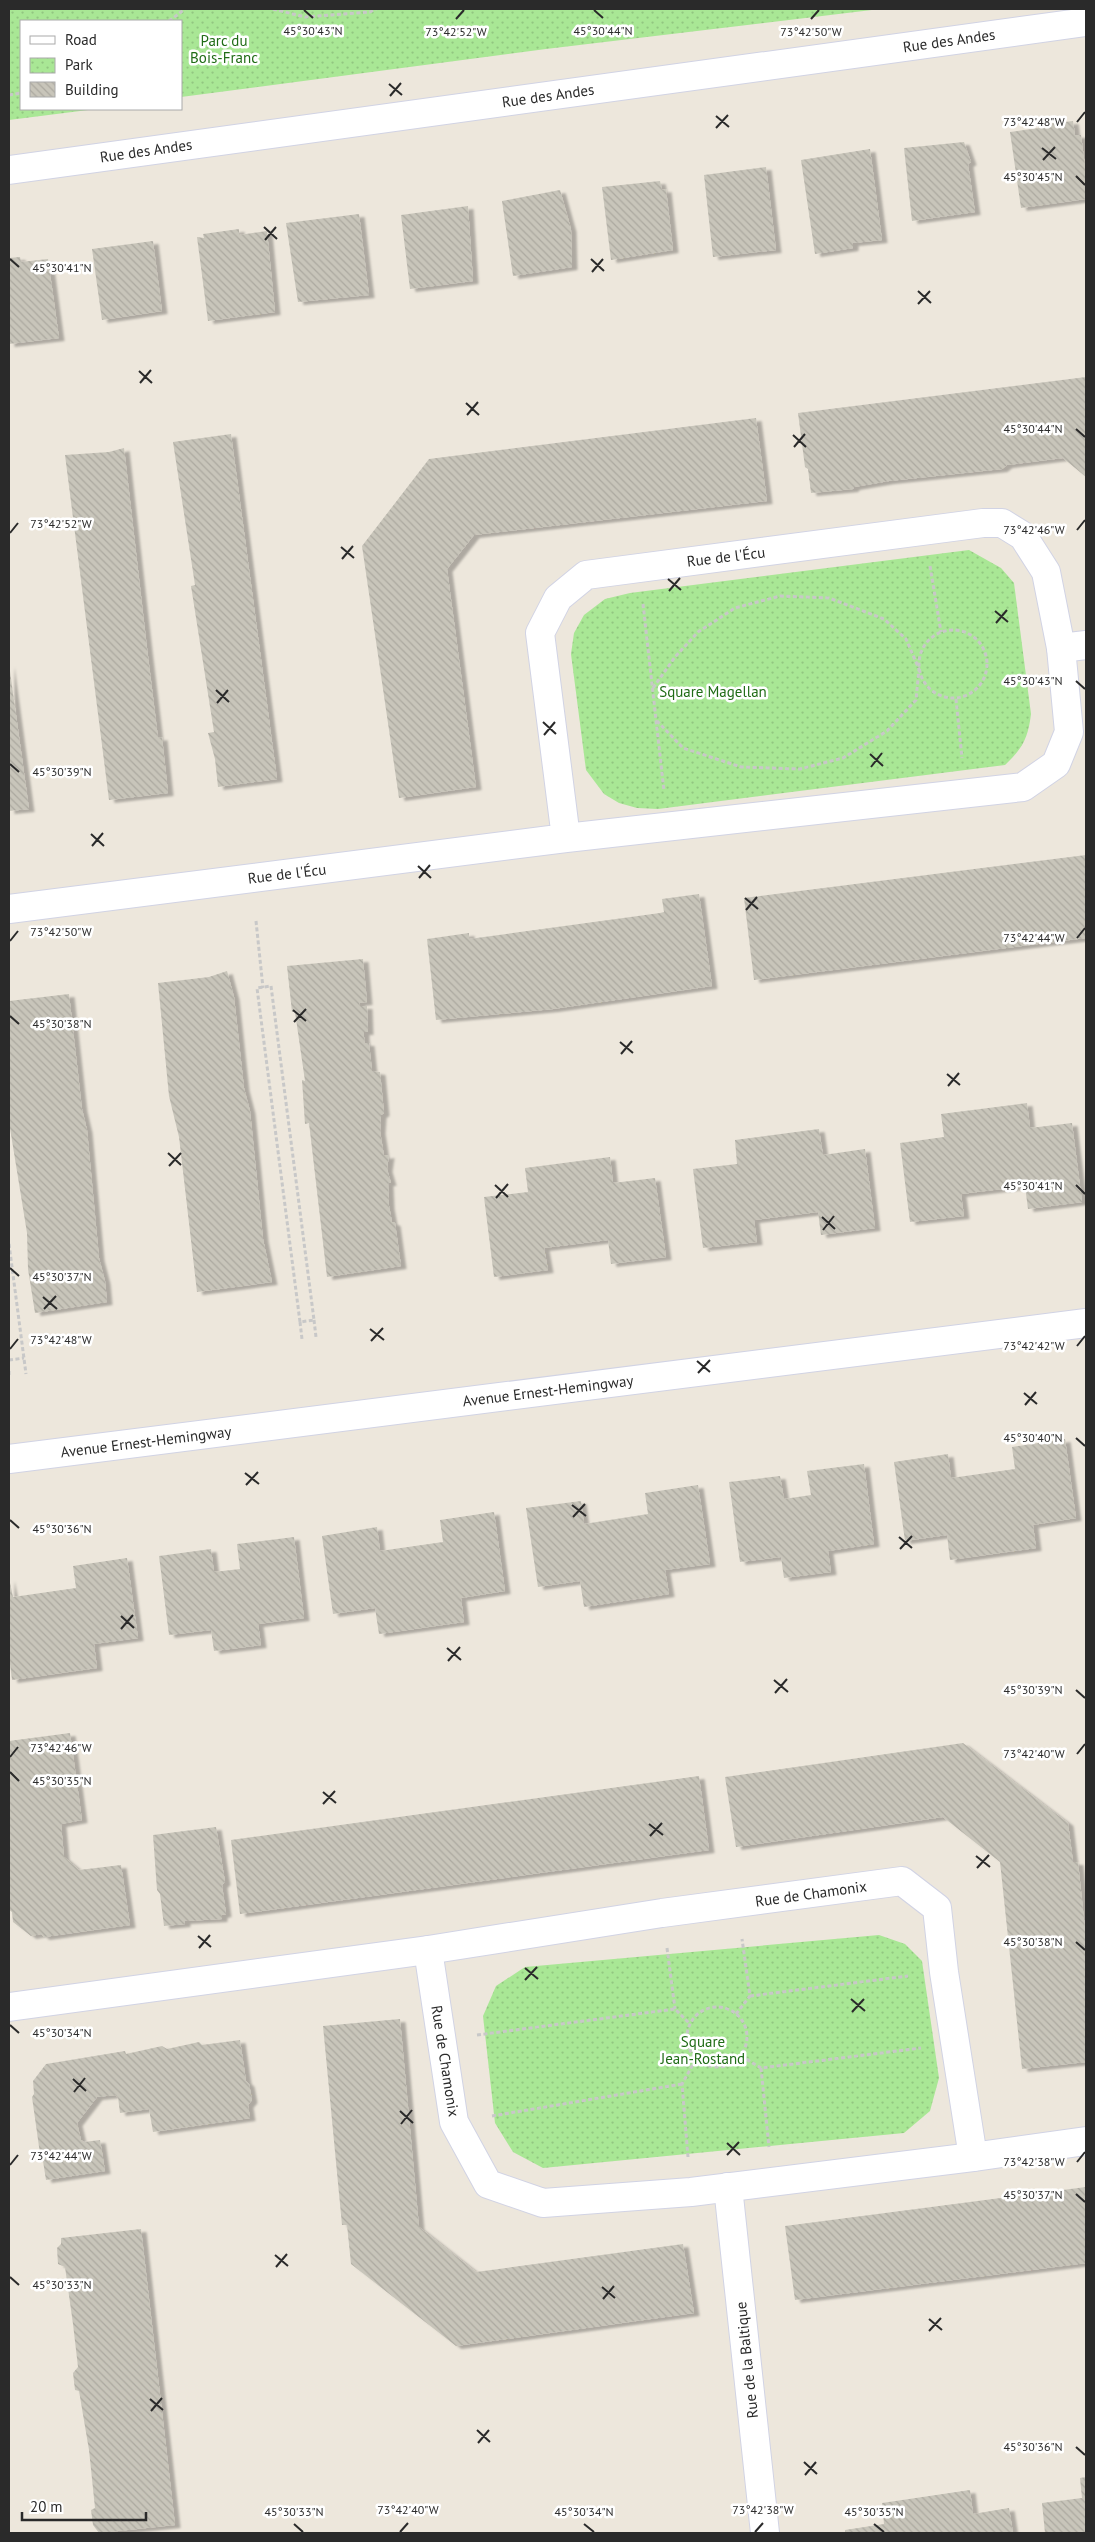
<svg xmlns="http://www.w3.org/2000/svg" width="1095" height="2542" font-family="'PT Sans',sans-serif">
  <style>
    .park { fill: url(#park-dots) }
    .building { fill: url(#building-back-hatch); filter: url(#shadow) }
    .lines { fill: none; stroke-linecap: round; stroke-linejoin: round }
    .street-casing { stroke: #d1d3e4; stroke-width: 30 }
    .path { stroke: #c8c8c8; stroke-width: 3; stroke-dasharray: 4 2.5; stroke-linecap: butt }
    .street { stroke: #fff; stroke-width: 28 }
    .ticks { fill: none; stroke: #2a2a2a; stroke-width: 2 }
    .labels { text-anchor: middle; stroke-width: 5; stroke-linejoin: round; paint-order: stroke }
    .park-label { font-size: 15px; fill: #206c16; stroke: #fff }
    .street-label { font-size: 15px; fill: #2a2a2a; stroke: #fff }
    .ticks-label { font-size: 12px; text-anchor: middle; fill: #2a2a2a; stroke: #fff; stroke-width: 5; stroke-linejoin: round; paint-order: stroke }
  </style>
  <defs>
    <pattern id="park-dots" width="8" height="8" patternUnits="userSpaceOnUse" patternTransform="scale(1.25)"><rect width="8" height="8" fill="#a9e795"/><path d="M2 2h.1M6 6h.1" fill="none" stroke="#92c681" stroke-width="1.8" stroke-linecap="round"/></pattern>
    <pattern id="building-back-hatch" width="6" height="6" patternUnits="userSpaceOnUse" patternTransform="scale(1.25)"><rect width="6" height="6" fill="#c8c5ba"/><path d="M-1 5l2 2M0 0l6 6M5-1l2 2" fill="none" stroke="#aca9a0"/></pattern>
    <filter id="shadow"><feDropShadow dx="5.5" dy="3" stdDeviation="1" flood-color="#0004"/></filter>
  </defs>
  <rect width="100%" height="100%" fill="#ede7dc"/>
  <!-- park -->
  <g class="park">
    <path d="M9,9h871l-334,40 -365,48v-76h-160v88h75l-87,11z"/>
    <path d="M969,550l32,18 13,15 17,131c-3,24 -8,34 -26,51l-347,44 -21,-1 -18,-5 -15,-9 -18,-24 -15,-116 3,-21 10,-18 21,-16 25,-6z"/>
    <path d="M879,1935l26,9 17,17 17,117 -9,33 -26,22 -361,35 -30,-16 -18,-29 -12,-107 13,-30 29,-19z"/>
  </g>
  <!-- building -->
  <g class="building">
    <path d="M1073,121l2,14h6l5,39v25l-65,9 -11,-76 29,-4 -1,-3z"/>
    <path d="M964,142l7,20 -3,2 7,48 -63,9 -8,-73z"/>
    <path d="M870,149l12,91 -29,3v5l-38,6 -14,-94z"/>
    <path d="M766,167l10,83 -63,7 -9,-82z"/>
    <path d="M660,181l2,9 4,-1 7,61 -62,10 -9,-73z"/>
    <path d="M560,190l11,39 1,38 -59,9 -11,-75z"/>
    <path d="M468,206l5,75 -63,8 -9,-74z"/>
    <path d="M359,214l10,81 -71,7 -12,-79z"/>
    <path d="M239,229v6l28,-4 8,81 -67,9 -11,-84 7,1 -1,-4z"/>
    <path d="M153,241l9,70 -60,9 -10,-71z"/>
    <path d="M20,257l1,5 27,-3 11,79 -50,6v-86z"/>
    <path d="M1086,377v100l-23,-19 -56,7 -5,4 -113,12 -35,6 -1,2 -42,4 -3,-24 -3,-2 -7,-54z"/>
    <path d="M756,418l11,83 -293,34 -27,34 29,218 -77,11 -37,-252 67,-87z"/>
    <path d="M231,434l46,345 -59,8 -3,-28 -7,-26 6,-1 -23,-146 4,-1 -22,-143z"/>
    <path d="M124,448l23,200 11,90 4,-1 6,56 -59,7 -44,-345 44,-3z"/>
    <path d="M9,664l20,145 -20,2z"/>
    <path d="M1086,855v83l-332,42 -10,-82z"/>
    <path d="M699,894l13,92 -159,23 -117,11 -9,-81 42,-6v6l191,-26 4,-1 -2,-13z"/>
    <path d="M363,959l4,43 -8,1 1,3h7l1,26h-4v5l1,6h4l3,28 8,1 4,41 -3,2 -1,16 4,25 5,-1 -2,14 4,14h-3l1,23 3,16 3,1 6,43 -74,11 -18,-154 -4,1 -3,-44 3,1 -10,-69h-3l-5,-46z"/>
    <path d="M227,971l7,26 10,91 6,23 13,128 9,43 -75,10 -18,-155 -10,-41 -11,-113 51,-6z"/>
    <path d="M69,994l13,115 5,21 12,128 6,23 2,21 -72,11 -7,-44 -1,-36 -18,-111v-121z"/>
    <path d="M1027,1103l3,25 42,-5 10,79 -54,7 -3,-23 -64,8 3,22 -54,6 -10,-79 44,-6 -3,-23z"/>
    <path d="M819,1129l4,26 42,-6 10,79 -54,7 -3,-23 -64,8 3,22 -54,6 -10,-79 44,-5 -2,-24z"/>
    <path d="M610,1157l3,26 42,-5 11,79 -55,7 -3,-24 -64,8 4,22 -54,7 -10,-80 44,-5 -3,-24z"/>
    <path d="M1065,1439l11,79 -43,7 3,23 -86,12 -3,-25 -42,6 -11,-79 54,-8 3,24 64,-9 -3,-22z"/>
    <path d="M864,1464l10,80 -46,7 3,21 -47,6 -3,-21 -41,5 -11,-80 51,-6 4,23 27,-4 -4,-24z"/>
    <path d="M698,1485l12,79 -45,6 4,24 -85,13 -4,-26 -42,6 -12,-79 55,-7 3,23 64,-10 -3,-21z"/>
    <path d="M494,1512l11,79 -44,7 3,24 -85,12 -4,-26 -42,6 -11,-78 55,-9 3,24 63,-9 -3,-22z"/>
    <path d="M294,1537l10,81 -46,6 3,21 -47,6 -3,-21 -42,5 -10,-79 52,-7 3,23 26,-3 -3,-25z"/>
    <path d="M127,1558l11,80 -44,6 3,24 -85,12 -3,-24v-78l4,19 63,-9 -3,-22z"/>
    <path d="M70,1733l12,87 -21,4 3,33 15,13 42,-5 9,60 -86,12 -3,-3 -10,2 -18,-14 -1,-10 -3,-2v-169z"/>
    <path d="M963,1743l105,80 5,39h5l8,77v123l-64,7 -22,-207 -57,-45 -207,30 -11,-70z"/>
    <path d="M699,1776l10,74 -469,64 -9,-74z"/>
    <path d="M216,1827l9,55 -3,3 4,29 -4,1v4l-37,2v3l-21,2 -4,-32 -3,-4 -4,-55z"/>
    <path d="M400,2019l19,208 57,45 207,-28 11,69 -238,33 -105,-82 -4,-39h-5l-19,-199z"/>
    <path d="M240,2040l6,41 3,3 3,16 -4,5 2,13 -97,14 -4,-23 -29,4 -2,-16 -3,-2 -18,2 -20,26 4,17 3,2 16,-2 5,31 -59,9 -3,-19h-2l-9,-64 2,-3 -1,-13 13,-17 79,-13 1,3 36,-8 5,3 32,-7 3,3z"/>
    <path d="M1086,2187v76l-291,37 -10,-74z"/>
    <path d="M141,2229l34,296 -76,8 -6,-8 -2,-15 4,-2 -6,-58 -10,-59 -4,-1 -2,-17 5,-6 -5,-43 -8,-57 -7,-3 -1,-16 4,-4v-6z"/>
    <path d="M1086,2477v56h-41l-3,-30 40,-5 -2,-20z"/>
    <path d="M970,2490l3,24 36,-6 4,25h-168v-3l39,-6 -2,-21z"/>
  </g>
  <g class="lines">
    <!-- street casing -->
    <g class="street-casing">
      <g id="street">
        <path d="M9,170l1077,-148"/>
        <path d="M1061,648l25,-3"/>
        <path d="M9,909l557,-71 457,-51 33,-23 13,-32 -8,-84 -15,-76 -23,-36 -21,-13h-19l-397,52 -28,23 -18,35 26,205"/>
        <path d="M9,1459l1077,-136"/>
        <path d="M428,1950l26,172 34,62 55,19 148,-11 282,-35 113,-16"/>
        <path d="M9,2007l419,-57 234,-37 240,-32 35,27 7,64 29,185"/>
        <path d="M728,2187l37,346"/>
      </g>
    </g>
    <!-- path -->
    <g class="path">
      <path d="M273,9l32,8 65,-5 6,-3"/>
      <path d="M169,21l16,-12"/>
      <path d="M9,95l12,-2"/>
      <path d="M930,566l11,66"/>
      <path d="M643,604l21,187"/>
      <circle cx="953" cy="664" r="34"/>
      <path d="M653,688l22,-31 23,-25 37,-24 45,-12 49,2 55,21 22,20 13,30 -3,31 -29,31 -44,27 -43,11 -59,-2 -58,-19 -26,-27"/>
      <path d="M956,699l6,59"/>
      <path d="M256,921l7,67"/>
      <path d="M271,986l43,334 -14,2 -43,-334z"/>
      <path d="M9,1244l17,130"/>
      <path d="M314,1320l2,17"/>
      <path d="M300,1322l2,17"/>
      <path d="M9,1360l15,-2"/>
      <path d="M9,1371v5"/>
      <path d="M667,1948l8,61"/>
      <path d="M750,1996l158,-20"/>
      <circle cx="717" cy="2037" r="30"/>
      <path d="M736,2014l14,-18 -8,-57"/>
      <path d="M477,2035l198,-26 14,14"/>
      <path d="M741,2056l20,12 160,-20"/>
      <path d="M761,2068l8,79"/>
      <path d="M492,2116l190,-32"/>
      <path d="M688,2157l-6,-73 14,-25"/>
    </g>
    <!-- street -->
    <use href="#street" class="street"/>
  </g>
  <!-- ticks -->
  <path class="ticks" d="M304,10l9,8M594,10l9,8M456,19l8,-9M811,19l8,-9M389,84l13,11M390,96l11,-13M716,116l13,11M1077,122l8,-10M716,128l12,-13M1042,148l14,11M1043,160l12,-13M1076,176l9,9M264,227l13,12M265,240l11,-13M10,259l9,8M591,259l13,12M592,272l11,-13M918,291l13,12M918,304l12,-13M139,371l13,12M140,383l11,-13M466,403l13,12M467,415l11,-13M1076,429l9,8M793,435l13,12M794,447l11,-13M1077,530l8,-10M10,533l8,-10M341,547l13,11M342,559l11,-13M668,579l13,11M669,591l11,-13M995,611l13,11M996,623l11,-13M1076,681l9,8M216,690l13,12M217,703l11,-13M543,722l13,12M544,735l11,-13M870,754l13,12M10,764l9,8M871,767l11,-14M91,834l13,12M92,846l11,-13M418,866l13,12M419,878l11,-13M745,898l13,11M746,910l11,-13M1077,938l8,-10M10,941l8,-10M293,1010l13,11M10,1016l9,8M294,1022l12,-13M620,1042l13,11M621,1054l11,-13M947,1074l13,11M948,1086l11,-13M168,1153l13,12M169,1166l12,-13M495,1185l13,12M1076,1185l9,9M496,1198l12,-14M822,1217l13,12M823,1230l11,-14M10,1268l9,8M43,1297l14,12M44,1309l12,-13M370,1329l14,11M371,1341l12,-13M1077,1346l8,-10M10,1349l8,-10M697,1361l13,11M698,1373l12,-13M1024,1393l13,11M1025,1405l11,-13M1076,1438l9,8M245,1473l14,11M246,1485l12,-13M572,1505l14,11M573,1517l12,-13M10,1520l9,8M899,1537l13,11M900,1549l12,-13M121,1616l13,12M121,1629l12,-14M447,1648l14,12M448,1661l12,-14M774,1680l14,12M1076,1690l9,8M775,1693l12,-14M1077,1754l8,-10M10,1757l8,-10M10,1772l9,9M323,1792l13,11M323,1804l12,-13M649,1824l14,11M650,1836l12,-13M976,1856l14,11M977,1868l12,-13M198,1936l13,11M1076,1942l9,8M199,1948l11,-13M525,1968l13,11M525,1980l12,-13M851,1999l14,12M852,2012l12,-13M10,2025l9,8M73,2079l13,12M74,2092l11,-14M400,2111l13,12M401,2124l11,-14M727,2143l13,12M727,2155l12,-13M1077,2162l8,-10M10,2165l8,-10M1076,2194l9,8M275,2255l13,11M276,2267l11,-13M10,2277l9,8M602,2287l13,11M603,2299l11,-13M929,2319l13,11M929,2331l12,-13M150,2399l13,11M151,2411l11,-13M477,2430l13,12M478,2443l11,-13M1076,2447l9,8M804,2462l13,12M805,2475l11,-13M294,2524l9,8M584,2524l10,8M874,2524l10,8M400,2532l8,-9M755,2532l8,-9"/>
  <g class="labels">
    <!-- park labels -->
    <g class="park-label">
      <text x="224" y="46">Parc du<tspan x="224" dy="17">Bois-Franc</tspan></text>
      <text x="713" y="697">Square Magellan</text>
      <text x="703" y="2047">Square<tspan x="703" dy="17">Jean-Rostand</tspan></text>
    </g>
    <!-- street labels -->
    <g class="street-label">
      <text transform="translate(949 41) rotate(-8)" y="5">Rue des Andes</text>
      <text transform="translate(548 96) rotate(-8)" y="5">Rue des Andes</text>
      <text transform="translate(146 151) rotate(-8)" y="5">Rue des Andes</text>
      <text transform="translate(726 557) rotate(-7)" y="5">Rue de l'Écu</text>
      <text transform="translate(287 874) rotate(-7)" y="5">Rue de l'Écu</text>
      <text transform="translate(548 1391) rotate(-7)" y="5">Avenue Ernest-Hemingway</text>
      <text transform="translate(146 1442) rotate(-7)" y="5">Avenue Ernest-Hemingway</text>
      <text transform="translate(811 1894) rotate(-8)" y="5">Rue de Chamonix</text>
      <text transform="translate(445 2061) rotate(81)" y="5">Rue de Chamonix</text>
      <text transform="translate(747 2360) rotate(-96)" y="5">Rue de la Baltique</text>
    </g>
  </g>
  <g class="ticks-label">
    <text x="313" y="35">45°30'43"N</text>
    <text x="603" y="35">45°30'44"N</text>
    <text x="456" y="36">73°42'52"W</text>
    <text x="811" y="36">73°42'50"W</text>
    <text x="1034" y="126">73°42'48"W</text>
    <text x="1033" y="181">45°30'45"N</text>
    <text x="62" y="272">45°30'41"N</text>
    <text x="1033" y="433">45°30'44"N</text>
    <text x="61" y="528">73°42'52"W</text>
    <text x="1034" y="534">73°42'46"W</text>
    <text x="1033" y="685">45°30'43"N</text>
    <text x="62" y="776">45°30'39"N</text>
    <text x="61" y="936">73°42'50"W</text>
    <text x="1034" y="942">73°42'44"W</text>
    <text x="62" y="1028">45°30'38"N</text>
    <text x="1033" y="1190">45°30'41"N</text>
    <text x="62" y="1281">45°30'37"N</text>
    <text x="61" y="1344">73°42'48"W</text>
    <text x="1034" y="1350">73°42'42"W</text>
    <text x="1033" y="1442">45°30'40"N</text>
    <text x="62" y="1533">45°30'36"N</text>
    <text x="1033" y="1694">45°30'39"N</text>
    <text x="61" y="1752">73°42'46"W</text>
    <text x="1034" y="1758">73°42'40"W</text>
    <text x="62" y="1785">45°30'35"N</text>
    <text x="1033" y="1946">45°30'38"N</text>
    <text x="62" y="2037">45°30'34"N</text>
    <text x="61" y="2160">73°42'44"W</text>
    <text x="1034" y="2166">73°42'38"W</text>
    <text x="1033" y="2199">45°30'37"N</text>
    <text x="62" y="2289">45°30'33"N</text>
    <text x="1033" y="2451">45°30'36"N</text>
    <text x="408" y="2514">73°42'40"W</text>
    <text x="763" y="2514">73°42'38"W</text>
    <text x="294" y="2516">45°30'33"N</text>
    <text x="584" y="2516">45°30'34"N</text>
    <text x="874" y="2516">45°30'35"N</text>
  </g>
  <!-- border -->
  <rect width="1095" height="2542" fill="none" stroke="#2a2a2a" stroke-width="20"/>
  <!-- legend -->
  <rect x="20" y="20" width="162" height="90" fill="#ffffff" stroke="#aaaaaa"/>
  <rect x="30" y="36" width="25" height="8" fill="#ffffff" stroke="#aaaaaa"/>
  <text x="65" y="45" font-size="15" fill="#2a2a2a">Road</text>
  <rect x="30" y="58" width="25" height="15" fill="url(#park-dots)" stroke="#aaaaaa"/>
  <text x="65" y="70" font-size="15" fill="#2a2a2a">Park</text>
  <rect x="30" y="82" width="25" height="15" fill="url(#building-back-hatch)" stroke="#aaaaaa"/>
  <text x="65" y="95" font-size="15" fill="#2a2a2a">Building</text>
  <!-- scale -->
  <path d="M22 2512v8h124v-8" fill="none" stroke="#2a2a2a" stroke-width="2.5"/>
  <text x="30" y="2512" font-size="15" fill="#2a2a2a" stroke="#ffffff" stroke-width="4" paint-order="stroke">20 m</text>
</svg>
